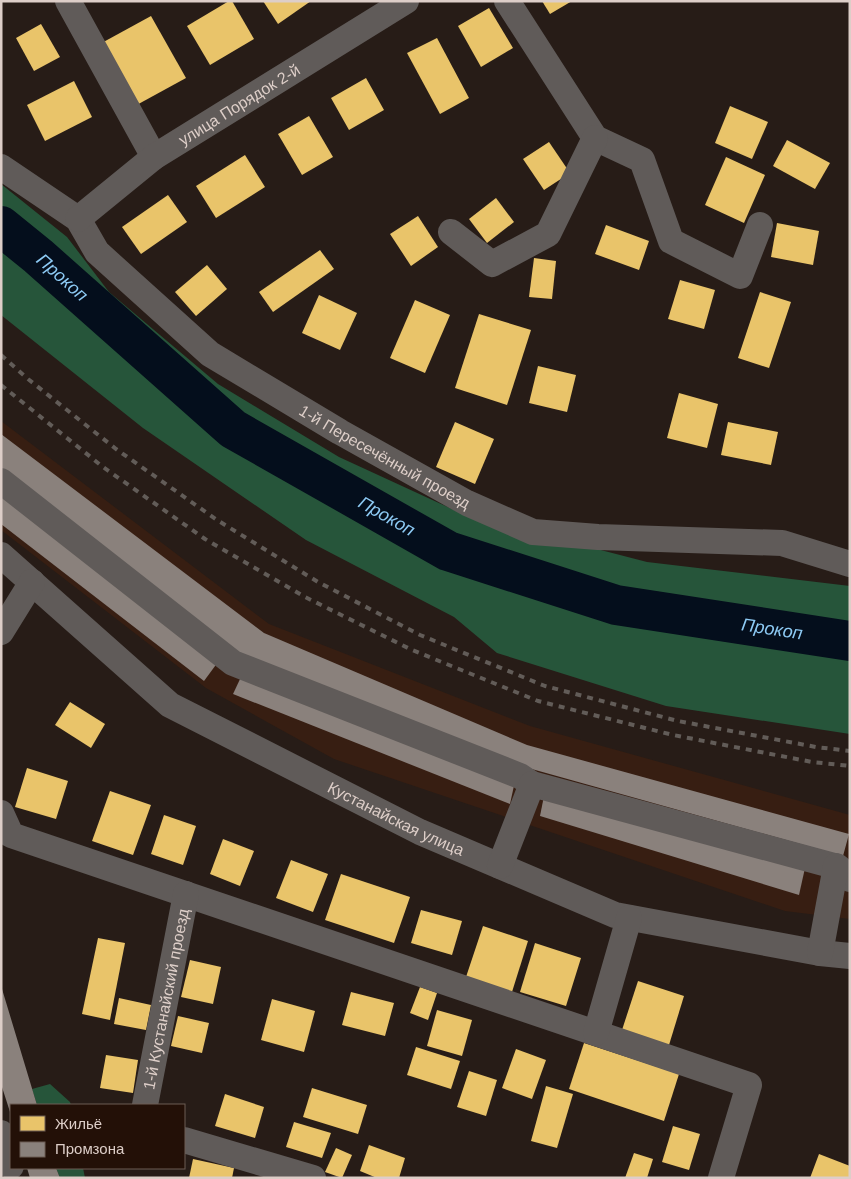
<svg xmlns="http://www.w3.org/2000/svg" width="851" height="1179" font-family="Helvetica,sans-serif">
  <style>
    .built { fill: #371e12 }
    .forest { fill: #26553a }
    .homes { fill: #e9c46a }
    .industry { fill: #8a817c }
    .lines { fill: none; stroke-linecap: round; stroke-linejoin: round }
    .river { stroke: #040e1c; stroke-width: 40 }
    .minor { stroke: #605b59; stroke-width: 26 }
    .rail { stroke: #625c58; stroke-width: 4; stroke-dasharray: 6 6; stroke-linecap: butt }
    .labels { text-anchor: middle; stroke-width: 5; stroke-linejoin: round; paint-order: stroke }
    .street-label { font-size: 16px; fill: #ddcec8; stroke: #231007 }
    .water-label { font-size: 18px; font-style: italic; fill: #8dcaf4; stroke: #231007 }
  </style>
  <rect width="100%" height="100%" fill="#271c17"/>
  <!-- built -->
  <path class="built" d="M1,421l268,203 261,102 320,89v104l-65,-8 -451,-152 -128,-71 -205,-158z"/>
  <!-- forest -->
  <g class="forest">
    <path d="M1,184l66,53 42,55 109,92 121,73 126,58 182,47 203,24v148l-184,-28 -169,-53 -43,-36 -148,-77 -163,-112 -142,-113z"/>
    <path d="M50,1084l20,18 1,3h-34l-5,-16z"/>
    <path d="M56,1168h27l2,10h-25z"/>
  </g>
  <!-- homes -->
  <g class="homes">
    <path d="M229,1h3l22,38 -44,26 -23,-39z"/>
    <path d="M263,1h48l-33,23z"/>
    <path d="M542,1h30l-22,13z"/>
    <path d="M489,8l24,40 -32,19 -23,-41z"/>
    <path d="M151,16l35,62 -53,29 -35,-62z"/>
    <path d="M41,24l19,33 -26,14 -18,-33z"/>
    <path d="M437,38l32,60 -29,16 -33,-61z"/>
    <path d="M366,78l18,32 -35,20 -18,-32z"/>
    <path d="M74,81l18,36 -47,24 -18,-36z"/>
    <path d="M730,106l38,16 -16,37 -37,-16z"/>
    <path d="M309,116l24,41 -31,18 -24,-41z"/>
    <path d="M787,140l43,23 -15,26 -42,-23z"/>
    <path d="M549,142l21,31 -26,17 -21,-31z"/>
    <path d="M245,155l20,32 -49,31 -20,-32z"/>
    <path d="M726,157l39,18 -21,48 -39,-18z"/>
    <path d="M168,195l19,27 -46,32 -19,-27z"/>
    <path d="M496,198l18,24 -27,21 -18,-24z"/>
    <path d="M418,216l20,31 -27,19 -21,-32z"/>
    <path d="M777,223l42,8 -6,34 -42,-8z"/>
    <path d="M606,225l43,16 -10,29 -44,-16z"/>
    <path d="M320,250l14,19 -61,43 -14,-20z"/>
    <path d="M534,258l22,3 -4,38 -23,-2z"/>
    <path d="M207,265l20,24 -31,27 -21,-24z"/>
    <path d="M680,280l35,10 -11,39 -36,-10z"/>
    <path d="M760,292l31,10 -22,66 -31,-10z"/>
    <path d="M319,295l38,18 -17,37 -38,-17z"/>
    <path d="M415,300l35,15 -25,58 -35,-15z"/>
    <path d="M479,314l52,16 -24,75 -52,-17z"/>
    <path d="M538,366l38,9 -9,37 -38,-9z"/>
    <path d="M679,393l39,11 -11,44 -40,-10z"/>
    <path d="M455,422l39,17 -19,45 -39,-17z"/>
    <path d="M728,422l50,10 -7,33 -50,-10z"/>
    <path d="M70,702l35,22 -14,24 -36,-23z"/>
    <path d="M27,768l41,13 -12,38 -41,-12z"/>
    <path d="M110,791l41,14 -18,50 -41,-14z"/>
    <path d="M164,815l32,11 -13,39 -32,-11z"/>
    <path d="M223,839l31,12 -14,35 -30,-12z"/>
    <path d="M291,860l37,14 -15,38 -37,-14z"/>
    <path d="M341,874l69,23 -16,46 -69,-23z"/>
    <path d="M421,910l41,11 -10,34 -41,-12z"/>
    <path d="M483,926l45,15 -16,51 -46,-15z"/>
    <path d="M98,938l27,5 -15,77 -28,-6z"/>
    <path d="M535,943l46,15 -15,48 -46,-14z"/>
    <path d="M190,960l31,7 -8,37 -32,-7z"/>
    <path d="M638,981l46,15 -15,49 -47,-15z"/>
    <path d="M420,987l17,6 -9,27 -18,-7z"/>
    <path d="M351,992l43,11 -9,33 -43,-11z"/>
    <path d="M119,998l32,7 -5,25 -32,-6z"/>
    <path d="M272,999l43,12 -11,41 -43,-12z"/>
    <path d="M437,1010l35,10 -10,36 -35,-10z"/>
    <path d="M178,1016l31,7 -7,30 -31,-7z"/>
    <path d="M584,1043l95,31 -15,47 -95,-32z"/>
    <path d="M416,1047l44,14 -9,28 -44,-14z"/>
    <path d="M516,1049l30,11 -14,39 -30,-11z"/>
    <path d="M106,1055l32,5 -5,33 -33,-5z"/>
    <path d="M469,1071l28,9 -11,36 -29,-9z"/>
    <path d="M546,1086l27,8 -16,54 -26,-7z"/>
    <path d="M312,1088l55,17 -9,29 -55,-17z"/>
    <path d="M225,1094l39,13 -9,31 -40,-12z"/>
    <path d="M294,1122l37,11 -9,25 -36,-11z"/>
    <path d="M673,1126l27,8 -11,36 -27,-8z"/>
    <path d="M369,1145l36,13 -6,20h-22l-17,-7z"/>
    <path d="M336,1148l16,7 -10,23 -17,-6z"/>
    <path d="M634,1153l19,6 -6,19h-22z"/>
    <path d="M819,1154l31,12v12h-40z"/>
    <path d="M193,1159l41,9 -2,10h-43z"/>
  </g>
  <!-- industry -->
  <g class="industry">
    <path d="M1,434l263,199 263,112 322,89 -6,22 -322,-90 -280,-109 -240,-188z"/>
    <path d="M1,490l217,172 -14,19 -203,-157z"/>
    <path d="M241,677l274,104 -5,23 -277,-110z"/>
    <path d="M544,796l261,72 -6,27 -259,-79z"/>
    <path d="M2,989l35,116h-26v10l-10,-31z"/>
    <path d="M27,1168h29l4,10h-30z"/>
  </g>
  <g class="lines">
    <!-- river -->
    <path class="river" id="s1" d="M1,226l37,30 195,173 215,122 168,54 234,36"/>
    <!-- minor -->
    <g class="minor">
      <path d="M68,1l86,156"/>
      <path d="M507,1l88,137 47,22 29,81 69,35 20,-51"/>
      <path id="s2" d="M1,167l77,52 19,33 113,102 130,78 127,71 66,29 65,5 184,6 68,21"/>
      <path id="s3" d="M78,219l76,-62 252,-156"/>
      <path d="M451,232l41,32 56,-30 47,-96"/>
      <path d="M1,481l232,182 287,113 12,8"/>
      <path id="s4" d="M1,555l169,150 250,127 195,83 205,38 30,3"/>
      <path d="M1,632l31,-50"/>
      <path d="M1,813l10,22 738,250 -28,93"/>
      <path d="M500,866l32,-82 306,83 12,12"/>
      <path d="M820,953l16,-87"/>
      <path d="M596,1033l33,-115"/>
      <path id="s5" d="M145,1105l41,-211"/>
      <path d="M1,1133l10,33"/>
      <path d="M184,1140l129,38"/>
    </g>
    <!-- rail -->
    <g class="rail">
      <path d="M1,355l27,24 88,70 101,71 101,62 102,53 125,51 133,35 138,26 34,4"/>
      <path d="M1,385l102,82 102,72 100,58 107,53 126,51 135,34 139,27 38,4"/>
    </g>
  </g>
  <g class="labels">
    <!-- street labels -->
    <g class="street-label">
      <text dy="6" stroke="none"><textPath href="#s3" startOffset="198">улица Порядок 2-й</textPath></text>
      <text dy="6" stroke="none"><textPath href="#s2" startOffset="486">1-й Пересечённый проезд</textPath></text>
      <text dy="6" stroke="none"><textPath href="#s4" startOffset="479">Кустанайская улица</textPath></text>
      <text dy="6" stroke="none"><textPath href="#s5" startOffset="108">1-й Кустанайский проезд</textPath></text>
    </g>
    <!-- water labels -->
    <g class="water-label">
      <text dy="6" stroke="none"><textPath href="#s1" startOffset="80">Прокоп</textPath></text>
      <text dy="6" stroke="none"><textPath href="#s1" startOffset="485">Прокоп</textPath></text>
      <text dy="6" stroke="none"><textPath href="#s1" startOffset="890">Прокоп</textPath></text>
    </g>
  </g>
  <!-- border -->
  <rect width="851" height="1179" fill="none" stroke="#ddcec8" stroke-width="5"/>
  <!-- legend -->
  <rect x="10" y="1104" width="175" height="65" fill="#231007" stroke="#6d5c54"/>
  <rect x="20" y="1116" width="25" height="15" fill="#e9c46a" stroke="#6d5c54"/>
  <text x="55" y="1129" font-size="15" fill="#ddcec8">Жильё</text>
  <rect x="20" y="1142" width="25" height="15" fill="#8a817c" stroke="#6d5c54"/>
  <text x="55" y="1154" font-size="15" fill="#ddcec8">Промзона</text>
</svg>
